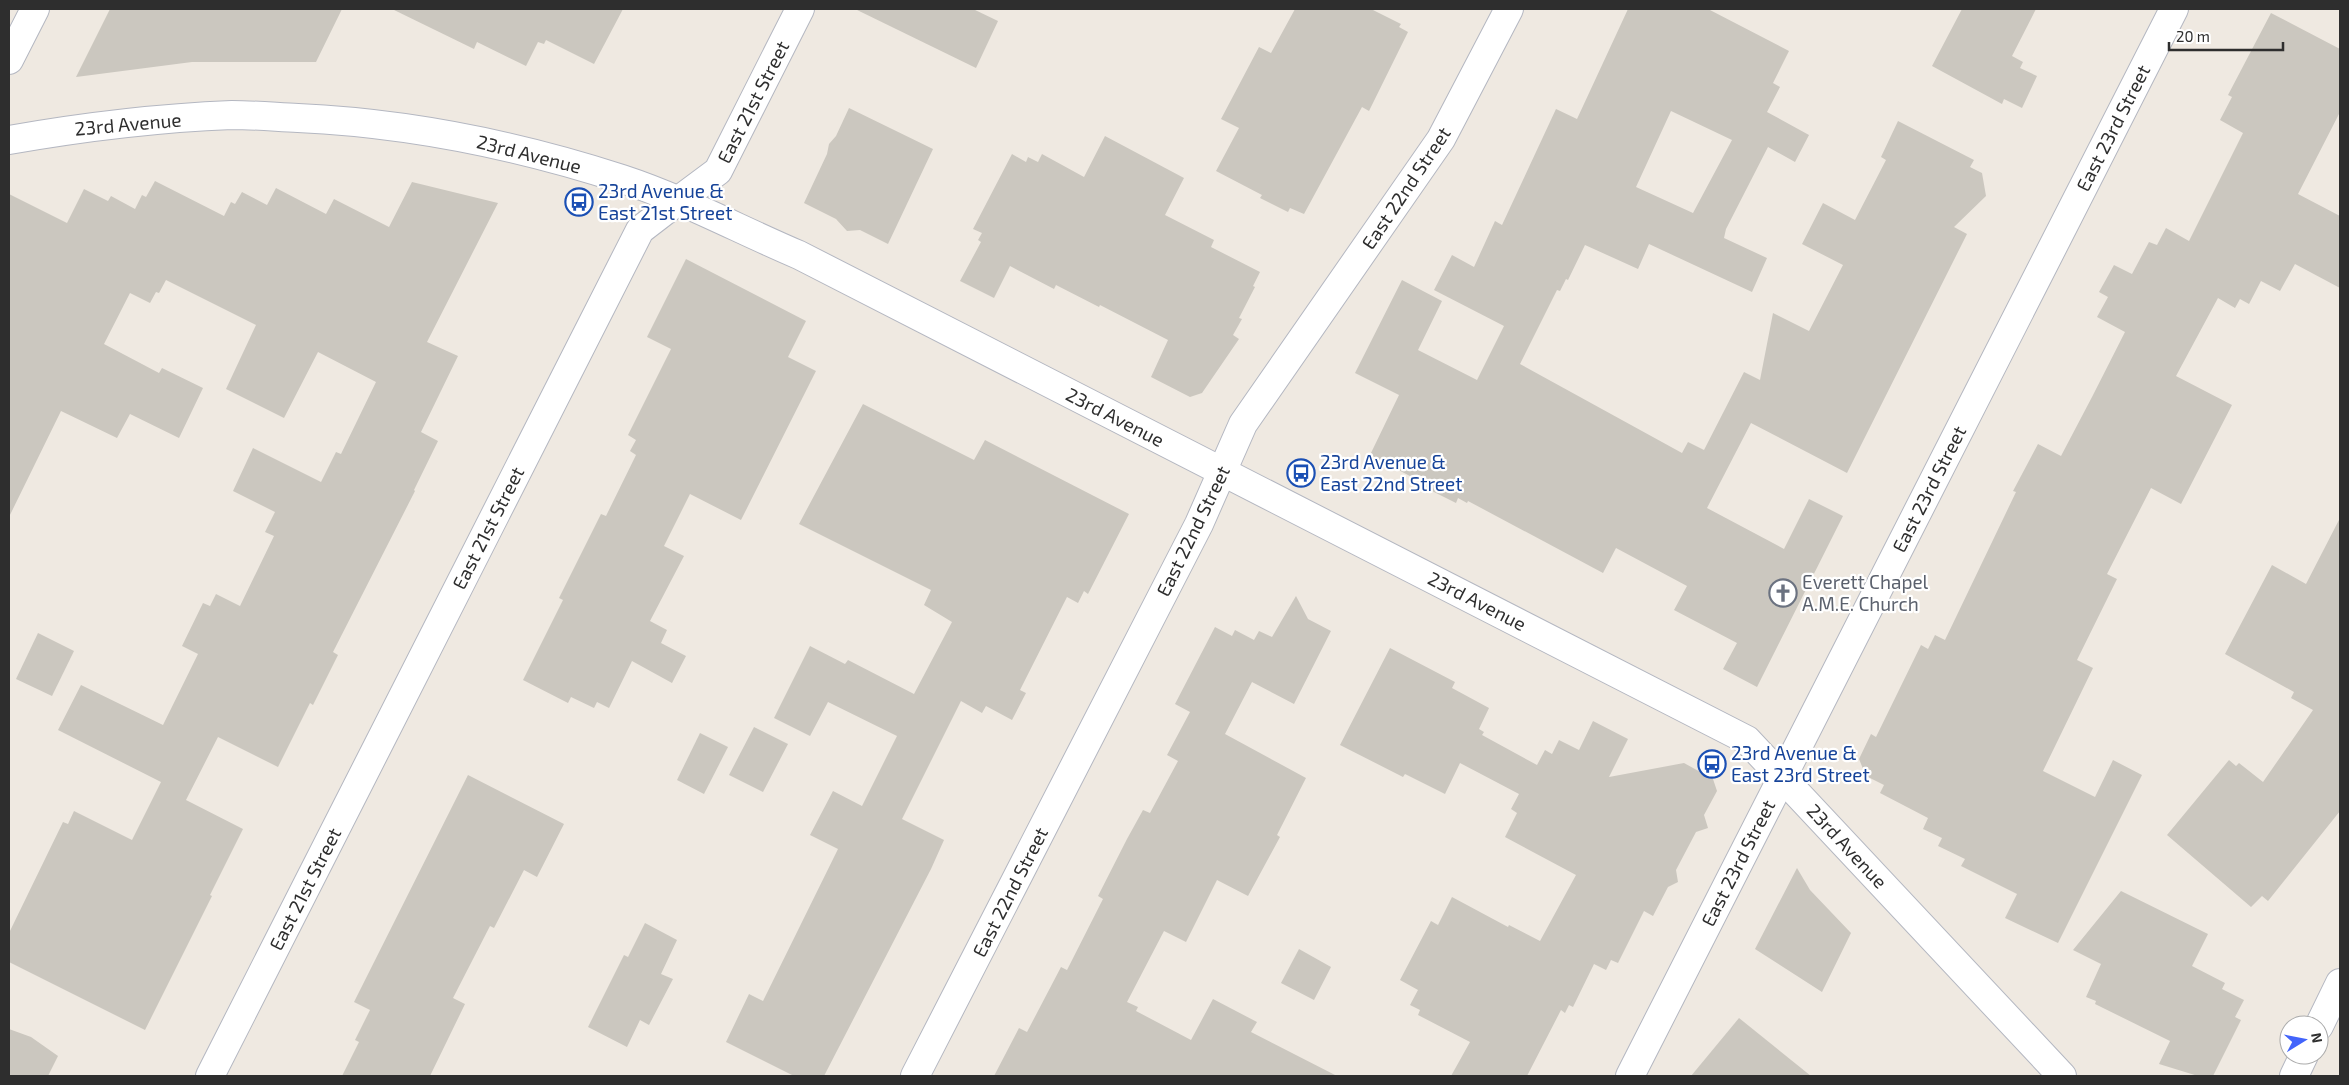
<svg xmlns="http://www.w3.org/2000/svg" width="2349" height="1085" font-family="'Exo 2',sans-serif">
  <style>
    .building { fill: #cbc7bf; fill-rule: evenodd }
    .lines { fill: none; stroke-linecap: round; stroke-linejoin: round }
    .minor-casing { stroke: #b4b7c1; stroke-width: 30 }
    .tertiary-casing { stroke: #b4b7c1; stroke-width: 30 }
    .minor { stroke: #fff; stroke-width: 28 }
    .tertiary { stroke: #fff; stroke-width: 28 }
    .labels { text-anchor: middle; stroke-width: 4.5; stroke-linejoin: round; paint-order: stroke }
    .street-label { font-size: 19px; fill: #2e2e2e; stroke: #fff }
    .transit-label { font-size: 19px; fill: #164399; stroke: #fff; text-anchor: start }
    .worship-label { font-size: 19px; fill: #5b616d; stroke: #fff; text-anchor: start }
  </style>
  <rect width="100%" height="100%" fill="#efe9e1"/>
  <!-- building -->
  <g class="building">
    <path d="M110,9h232l-26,53h-124l-116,15z"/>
    <path d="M392,9h231l-29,55 -48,-24 -2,4 -6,-2 -12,24 -49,-24 -3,7z"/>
    <path d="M855,9h118l25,12 -22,47z"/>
    <path d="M1295,9h76l30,15 -2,3 9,5 -39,79 -7,-4 -58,107 -14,-6 -2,4 -28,-14 2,-3 -46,-24 23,-43 -18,-9 38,-72 12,6z"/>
    <path d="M1628,9h80l81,42 -16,32 7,4 -13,25 42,23 -14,27 -27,-15 -42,82 -2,9 43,20 -15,34 -103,-48 -11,25 -53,-24 -17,35 -2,-1 -6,12 -3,-1 -37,74 162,89 6,-11 16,8 40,-78 16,8 13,-67 36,18 34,-66 -41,-21 21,-41 32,17 31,-60 -5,-3 17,-36 76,39 -4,7 12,6 4,23 -32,31 13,7 -120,239 -96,-50 -44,85 77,41 25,-50 34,17 -86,171 -34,-18 14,-26 -63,-33 13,-24 -71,-38 -13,25 -135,-72 -1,2 -9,-5 -2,5 -30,-15 1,-3 -57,-30 29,-60 -44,-22 47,-93 40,21 -24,49 59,30 27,-54 -70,-36 18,-35 22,12 21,-46 7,4 54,-116 21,10zM1671,111l61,29 -39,73 -57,-26z"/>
    <path d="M1962,9h74l-24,47 11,6 -3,6 17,8 -15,32 -18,-9 -2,5 -70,-38z"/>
    <path d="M2271,13l69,36v63l-42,82 42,22v72l-45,-24 -15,27 -19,-10 -12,23 -9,-5 -5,9 -17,-10 -42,78 56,29 -51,99 -30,-16 -44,86 10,5 -40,81 16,8 -50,103 52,26 18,-37 29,15 -84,168 -53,-25 12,-24 -56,-28 4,-7 -27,-13 4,-8 -19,-9 5,-11 -48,-25 4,-8 -18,-9 -7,-17 12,-25 5,3 45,-92 7,4 7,-14 10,5 71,-148 -3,-1 25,-47 23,12 31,-59 33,-65 -28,-15 11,-20 -9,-5 15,-27 18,9 17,-32 8,3 9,-17 23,13 54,-108 -23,-13 12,-23 -4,-2z"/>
    <path d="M849,108l84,41 -45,95 -28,-14 -13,1 -11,-12 -32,-16 23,-49 2,-10 7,-8z"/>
    <path d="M1105,136l79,42 -19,37 49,25 -3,7 49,25 -7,14 2,1 -16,31 3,1 -9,16 6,4 -37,54 -12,4 -39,-20 17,-37 -68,-35 -1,2 -43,-22 -2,4 -44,-23 -16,32 -34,-17 21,-39 -3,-2 4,-7 -9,-4 39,-75 14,8 2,-5 10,5 4,-8 42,23z"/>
    <path d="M155,181l69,35 7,-14 4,2 7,-12 25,13 9,-17 50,26 8,-15 55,28 23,-45 86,21 -71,139 31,14 -37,76 17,9 -24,49 1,1 -82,161 5,3 -25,50 -3,-2 -32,64 -60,-30 -32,63 57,29 -33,66 2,1 -67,134 -136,-68v-29l54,-111 5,2 6,-13 58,29 29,-58 -103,-52 23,-45 82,40 35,-71 -16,-8 21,-43 7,3 6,-12 24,12 34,-70 -9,-4 10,-20 -42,-21 20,-43 68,34 15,-30 5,2 35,-72 -58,-30 -34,66 -58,-29 30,-64 -90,-45 -7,13 -3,-1 -6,11 -20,-10 -26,51 55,29 3,-5 41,20 -24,50 -49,-24 -13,24 -56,-27 -52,106v-323l58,29 17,-34 24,12 3,-5 24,13 7,-14 4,2z"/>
    <path d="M686,259l120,62 -18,36 28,14 -75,149 -51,-26 -26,52 20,10 -34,65 17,9 -6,13 25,13 -14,27 -40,-22 -23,47 -12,-6 -3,6 -23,-11 -3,6 -45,-23 40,-80 -4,-2 42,-84 5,2 30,-61 -6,-4 6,-11 -8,-5 43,-86 -24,-12z"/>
    <path d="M863,404l111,56 11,-20 144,74 -41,80 -4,-3 -6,12 -11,-6 -47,93 6,3 -14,27 -26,-14 -4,7 -21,-12 -59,118 42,21 -13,29 -107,207h-30l-68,-34 23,-48 14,7 75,-152 -28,-14 23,-44 29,15 35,-70 -69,-34 -18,34 -36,-18 36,-72 35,18 3,-4 66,34 38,-72 -28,-17 7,-15 -132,-66z"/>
    <path d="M2340,518v293l-72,90 -6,-5 -11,11 -84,-72 62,-75 7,6 3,-3 24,19 50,-72 -22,-12 3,-6 -69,-38 47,-89 34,19z"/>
    <path d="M1296,596l12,23 23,12 -37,73 -42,-22 -27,52 81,44 -29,57 3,2 -32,59 -31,-16 -31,62 -22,-11 -37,71 11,5 -2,4 55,29 22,-41 44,23 -6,10 86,44h-343l25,-48 8,4 34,-65 6,3 36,-71 -5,-3 29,-57 16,-29 7,3 28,-52 -11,-6 23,-43 -15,-8 40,-77 17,9 3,-6 19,10 5,-9 13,6z"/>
    <path d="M38,633l36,18 -22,45 -36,-17z"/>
    <path d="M1390,648l65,34 -3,6 37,20 -10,21 5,3 -2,3 55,30 8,-15 7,4 7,-14 20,10 14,-29 35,18 -19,38 75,-14 29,16 4,12 -13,24 4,13 -12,4 -20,38 2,12 -10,5 -15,29 -9,-5 -26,52 -7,-3 -5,10 -12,-6 -21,43 -4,-2 -4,8 -4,-3 -34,66h-76l19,-34 -52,-27 2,-5 -10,-5 8,-15 -18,-10 31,-59 7,4 14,-28 56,30 1,-2 31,16 36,-66 -71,-38 12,-24 -6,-4 8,-15 -59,-31 -15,31 -40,-20 -2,3 -63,-32z"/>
    <path d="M754,727l34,17 -25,48 -34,-17z"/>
    <path d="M700,733l28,14 -24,47 -27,-14z"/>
    <path d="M468,775l96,49 -27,53 -13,-7 -30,58 -4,-2 -37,72 12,6 -35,72h-88l17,-34 -4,-2 15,-30 -16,-8z"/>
    <path d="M1797,868l13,22 41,43 -29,59 -67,-43z"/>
    <path d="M2121,891l87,43 -16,32 33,17 -3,6 22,11 -9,17 6,3 -28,56h-15l-39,-12 11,-23 -75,-37 1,-3 -10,-4 15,-33 -28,-14z"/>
    <path d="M645,923l32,17 -16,34 12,5 -24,46 -9,-5 -13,27 -39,-20 36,-72 4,2z"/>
    <path d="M1299,949l32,18 -17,33 -33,-17z"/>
    <path d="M1739,1018l72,58h-120z"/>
    <path d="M9,1029l22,8 27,19 -10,20h-39z"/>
  </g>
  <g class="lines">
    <!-- minor casing -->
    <g class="minor-casing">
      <g id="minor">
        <path d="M2319,1026l21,-43"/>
        <path d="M210,1076l430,-846 39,-30"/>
        <path d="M915,1076l284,-552 44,-100 198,-285 68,-130"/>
        <path d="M1630,1076l544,-1067"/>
        <path d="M2294,1076l10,-21"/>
      </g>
    </g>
    <!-- tertiary casing -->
    <g class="tertiary-casing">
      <g id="tertiary">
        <path d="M9,60l26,-51"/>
        <path d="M9,140c74,-13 148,-22 223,-25 22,0 44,2 66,3 110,5 219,27 324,61 61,20 118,51 177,76l948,485 315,336"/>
        <path d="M679,200l39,-29 82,-162"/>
      </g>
    </g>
    <!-- minor -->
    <use href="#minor" class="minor"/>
    <!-- tertiary -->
    <use href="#tertiary" class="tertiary"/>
  </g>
  <!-- icons -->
  <defs>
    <g id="bus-ring" transform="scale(1.4375)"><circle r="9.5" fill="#fff" stroke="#1a4fb4" stroke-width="1.5"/><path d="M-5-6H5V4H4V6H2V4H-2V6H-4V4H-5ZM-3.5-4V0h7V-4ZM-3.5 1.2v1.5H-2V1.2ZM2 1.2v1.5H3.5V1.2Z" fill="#1a4fb4"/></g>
    <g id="church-ring" transform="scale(1.4375)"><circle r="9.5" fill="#fff" stroke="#6b7280" stroke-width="1.5"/><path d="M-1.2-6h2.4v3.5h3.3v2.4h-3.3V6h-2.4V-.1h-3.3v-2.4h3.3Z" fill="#6b7280"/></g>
  </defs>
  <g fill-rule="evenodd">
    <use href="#bus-ring" x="579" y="202"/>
    <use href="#bus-ring" x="1301" y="473"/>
    <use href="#church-ring" x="1783" y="593"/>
    <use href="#bus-ring" x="1712" y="764"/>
  </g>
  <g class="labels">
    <!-- street labels -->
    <g class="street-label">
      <text transform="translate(753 102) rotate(-63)" y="7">East 21st Street</text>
      <text transform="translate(128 124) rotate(-5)" y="7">23rd Avenue</text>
      <text transform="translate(2113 128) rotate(-63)" y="7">East 23rd Street</text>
      <text transform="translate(529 154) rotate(14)" y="7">23rd Avenue</text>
      <text transform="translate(1406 188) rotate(-56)" y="7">East 22nd Street</text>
      <text transform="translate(1115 417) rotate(27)" y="7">23rd Avenue</text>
      <text transform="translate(1929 489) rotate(-63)" y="7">East 23rd Street</text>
      <text transform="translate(488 528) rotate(-63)" y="7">East 21st Street</text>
      <text transform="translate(1193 531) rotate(-64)" y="7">East 22nd Street</text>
      <text transform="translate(1477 601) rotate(27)" y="7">23rd Avenue</text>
      <text transform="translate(1847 846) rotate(47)" y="7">23rd Avenue</text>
      <text transform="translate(1738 863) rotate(-63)" y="7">East 23rd Street</text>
      <text transform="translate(305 889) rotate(-63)" y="7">East 21st Street</text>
      <text transform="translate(1010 892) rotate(-63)" y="7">East 22nd Street</text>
    </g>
    <!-- transit labels -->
    <g class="transit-label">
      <text x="598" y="198">23rd Avenue &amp;<tspan x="598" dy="22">East 21st Street</tspan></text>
      <text x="1320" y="469">23rd Avenue &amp;<tspan x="1320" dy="22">East 22nd Street</tspan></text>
      <text x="1731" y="760">23rd Avenue &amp;<tspan x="1731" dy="22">East 23rd Street</tspan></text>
    </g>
    <!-- worship labels -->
    <g class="worship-label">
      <text x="1802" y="589">Everett Chapel<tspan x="1802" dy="22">A.M.E. Church</tspan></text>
    </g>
  </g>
  <!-- border -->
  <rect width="2349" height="1085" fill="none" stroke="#2e2e2e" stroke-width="20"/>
  <!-- north arrow -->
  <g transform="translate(2304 1040) rotate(80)"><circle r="24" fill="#ffffff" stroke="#ababab"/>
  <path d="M0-4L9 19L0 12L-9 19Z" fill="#4264fb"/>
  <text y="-8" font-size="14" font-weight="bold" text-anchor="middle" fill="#2e2e2e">N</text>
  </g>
  <!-- scale -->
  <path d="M2169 42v8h114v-8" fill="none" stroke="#2e2e2e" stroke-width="2.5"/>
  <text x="2176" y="42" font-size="15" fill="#2e2e2e" stroke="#ffffff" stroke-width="4" paint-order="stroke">20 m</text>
</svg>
